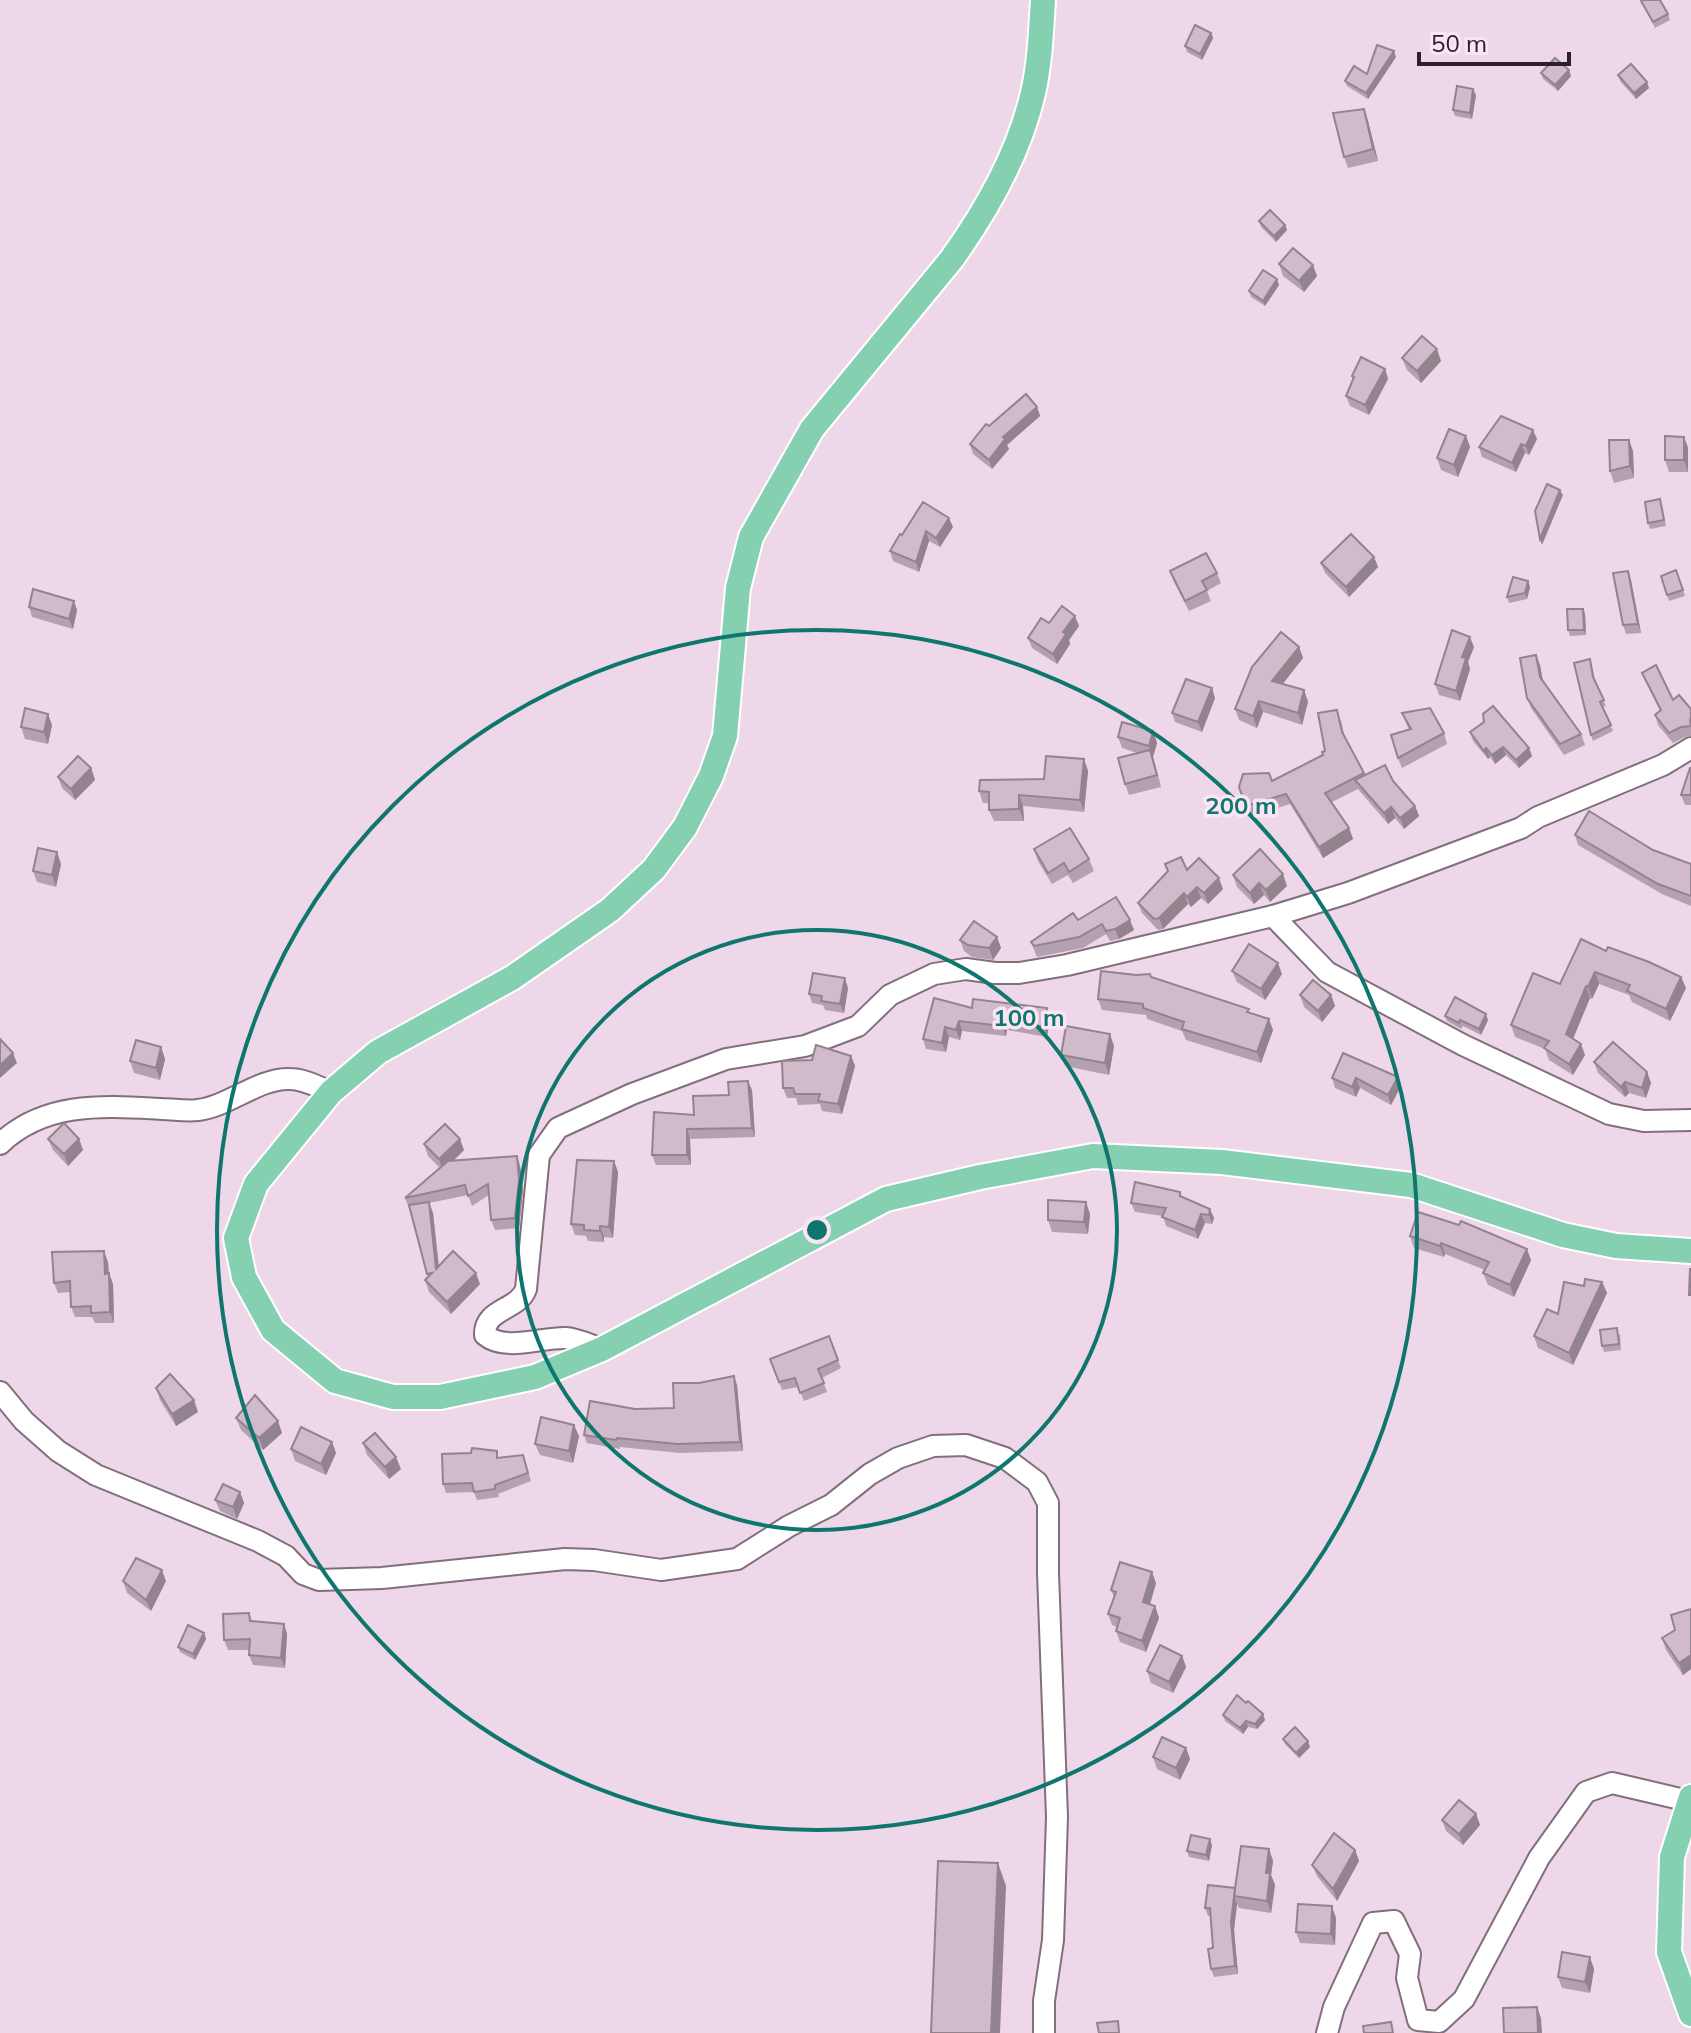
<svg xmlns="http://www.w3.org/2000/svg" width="1691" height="2033" font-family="Mulish,sans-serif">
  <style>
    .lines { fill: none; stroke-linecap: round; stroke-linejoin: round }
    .minor-casing { stroke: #826f7d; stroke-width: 24 }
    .major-casing { stroke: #fff; stroke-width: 28 }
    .minor { stroke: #fff; stroke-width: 20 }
    .major { stroke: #86d0b2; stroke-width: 24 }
    .wall { fill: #b4a1af }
    .shaded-wall { fill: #92838e }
    .building { fill: #d1bbcb; stroke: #92838e; stroke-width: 2 }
    .ring { fill: none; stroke: #0f766e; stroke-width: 4 }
    .centre { fill: #0f766e; stroke: #fbe5f5; stroke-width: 4 }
    .ring-label { font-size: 24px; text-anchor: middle; font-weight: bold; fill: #0f766e; stroke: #fbe5f5; stroke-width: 7; stroke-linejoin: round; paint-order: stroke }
  </style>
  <rect width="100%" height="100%" fill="#eed7e8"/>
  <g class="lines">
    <!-- minor casing -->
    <g class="minor-casing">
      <g id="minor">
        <path d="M1273,916l54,56 136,73 146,69 35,7 47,-1"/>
        <path d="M0,1144c45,-43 104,-38 162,-35 11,0 25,3 36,1 32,-4 60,-32 92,-31 14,0 28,8 41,13"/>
        <path d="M602,1349c-12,-4 -24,-10 -36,-11 -24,-1 -61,14 -81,-3 -1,-27 33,-24 41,-46l13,-134 19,-27 74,-34 94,-35 79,-13 53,-20 32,-31 44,-21 32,-5 29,4h24l48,-8 206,-49 75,-23 173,-65 17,-11 125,-52 28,-17"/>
        <path d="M0,1392l24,29 34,30 38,24 162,66 28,15 17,18 16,6 63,-2 183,-19 29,1 67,10 76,-11 52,-33 42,-21 39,-31 28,-16 35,-12 33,-1 39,13 32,24 11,21v70l9,244 -4,123 -9,61v32"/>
        <path d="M1327,2033l7,-26 39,-84 21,-2 16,33 -3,24 11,42 21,2 25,-23 75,-141 47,-66 26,-9 77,18"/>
      </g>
    </g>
    <!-- major casing -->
    <g class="major-casing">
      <g id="major">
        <path d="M1043,0c-2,31 -3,63 -10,93 -14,61 -46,117 -82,167l-139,169 -61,108 -13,51 -13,148 -14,40 -26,51 -31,42 -44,41 -98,68 -134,74 -47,40 -75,92 -20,54 8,39 29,53 62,51 58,16h47l95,-20 67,-28 284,-150 94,-22 113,-21 129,6 189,23 152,50 53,11 75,5"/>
        <path d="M1691,1797l-19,60 -3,95 22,62"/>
      </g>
    </g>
    <!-- minor -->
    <use href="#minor" class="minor"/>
    <!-- major -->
    <use href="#major" class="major"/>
  </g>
  <!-- wall -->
  <g class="wall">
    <path d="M1641,1l27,13 2,6 -15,8z"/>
    <path d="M1211,33l2,5 -11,22 -15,-8 -2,-6z"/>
    <path d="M1396,57l-28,42 -21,-13 -2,-5 22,-7z"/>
    <path d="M1541,73l30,3 -13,15 -15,-12z"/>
    <path d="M1618,75l31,13 -13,11 -16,-18z"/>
    <path d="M1476,95l-4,24 -17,-3 -2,-6z"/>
    <path d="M1364,109l4,12 10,40 -30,7 -4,-11z"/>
    <path d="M1259,221l26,4 2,5 -11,12 -15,-15z"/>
    <path d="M1279,264l38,12 -13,16 -21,-16z"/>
    <path d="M1279,285l-14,21 -14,-9 -2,-6z"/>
    <path d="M1402,358l39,3 -20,22 -14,-13z"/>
    <path d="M1385,369l3,10 -19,36 -19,-9 -4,-10 7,-17 -1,-3z"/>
    <path d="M1037,407l3,9 -33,29 2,4 -17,20 -19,-15 -3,-10 19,-18z"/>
    <path d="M1466,436l4,11 -12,30 -17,-7 -4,-12z"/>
    <path d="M1684,437l4,11v24h-19l-4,-12z"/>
    <path d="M1537,439l-8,16 -4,-2 -9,19 -34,-15 -3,-10z"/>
    <path d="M1633,451l1,27 -20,5 -4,-12z"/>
    <path d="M1662,505l4,21 -16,3 -2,-6z"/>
    <path d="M953,527l-13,20 -11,-6 -10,31 -26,-11 -3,-10 12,-16z"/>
    <path d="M1374,557l4,10 -29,30 -24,-24 -4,-10z"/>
    <path d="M1676,570l9,26 -16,5 -8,-25z"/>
    <path d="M1170,571l47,2 4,10 -14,8 4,10 -22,10 -15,-29z"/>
    <path d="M1628,571l3,9 10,53 -15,1 -3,-9z"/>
    <path d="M1528,581l2,6 -3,12 -18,4 -2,-6z"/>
    <path d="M29,607l48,3 -4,19 -41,-12z"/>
    <path d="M1583,609l2,5 1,21 -16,1 -2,-6z"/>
    <path d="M1049,623l30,3 -10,14 1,4 -13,20 -25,-16 -4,-10z"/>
    <path d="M1299,647l4,11 -20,26 21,6 4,12 -6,23 -39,-13 -6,16 -18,-8 -4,-11z"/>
    <path d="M1474,647l-6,15 2,7 -10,32 -21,-6 -4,-11z"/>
    <path d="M1536,655l4,10 3,16 38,53 4,11 -21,10 -33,-47 -4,-10z"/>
    <path d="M1592,665l3,16 11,25 -4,1 11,24 -20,10 -2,-6z"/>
    <path d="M1642,673l31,27 18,9v27l-6,1 -12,6 -15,-18 -3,-10 5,-4z"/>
    <path d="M1215,698l-13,34 -27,-10 -3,-9z"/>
    <path d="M1402,713l42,20 3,11 -45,24 -4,-10 11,-28z"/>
    <path d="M1341,720l4,18 19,37 29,6 22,25 4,10 -15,13 -9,-11 -7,6 -30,-35 -26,13 17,26 4,11 -30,19 -33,-54 -40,13 -11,-30 33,-6 51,-26z"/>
    <path d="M52,725l-4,19 -23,-5 -4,-12z"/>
    <path d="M1153,731l4,12 -4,14 8,30 -32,8 -4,-11 12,-31 -15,-5 -4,-11z"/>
    <path d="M1470,732l59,16 3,8 -13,12 -13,-13 -11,9 -5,-7 -2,2 -15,-18z"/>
    <path d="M1084,759l4,12 -4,41 -61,-6 1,15h-30l-5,-11v-7h-6l-4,-12 65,-12z"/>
    <path d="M91,768l4,12 -20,20 -13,-12 -4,-11z"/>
    <path d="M1691,768v37h-6l-4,-10z"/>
    <path d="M1575,835l78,15 38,14v42l-29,-12 -84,-49z"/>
    <path d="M1034,849l55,10 5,12 -21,12 -5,-8 -16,9 -14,-23z"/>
    <path d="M61,864l-5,23 -19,-5 -4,-11z"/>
    <path d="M1165,864l22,6 36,19 -15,15 -7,-6 -10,9 -3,-3 -25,25 -5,1 -16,-17 -4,-10 30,-31z"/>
    <path d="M1233,875l54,11 -17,16 -6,-7 -10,9 -17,-17z"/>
    <path d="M1116,897l18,33 -15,9 -9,2 -4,-7 -23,14 -46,9 -6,-15 47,-22z"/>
    <path d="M997,937l4,11 -8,12 -21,-3 -8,-6 -4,-11z"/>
    <path d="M1606,951l75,26 5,11 -16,33 -38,-19 -3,-7 -30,-11 -7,15 -2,-1 -17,41 12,16 -12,20 -24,-15 -4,-11 -30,-12 -4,-12 49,-41z"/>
    <path d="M1232,971l50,3 -17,26 -28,-18z"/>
    <path d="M1152,977l98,36 23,17 -12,33 -75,-23 -4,-9 -35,-12 -1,-4 -44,-5 -4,-11z"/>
    <path d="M848,988l-4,25 -19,-3 -2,-5 -11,-2 -3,-9z"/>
    <path d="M1300,995h31l4,11 -13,16 -18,-15z"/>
    <path d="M972,1008h75l3,10 -3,19 -40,-7 -1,6 -44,-5 -2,9 -11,-3 -3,15 -20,-3 -3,-10z"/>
    <path d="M1445,1016l43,4 -7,15 -18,-9 -2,3 -14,-8z"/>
    <path d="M1114,1046l-5,29 -44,-9 -4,-11z"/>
    <path d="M161,1047l4,12 -5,21 -26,-7 -4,-12z"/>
    <path d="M851,1056l4,10 -13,48 -20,-3 -2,-7 -22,1 -2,-7h-9l-4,-10 29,-28z"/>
    <path d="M1594,1062l53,10 4,11 -5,15 -17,-5 -4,4 -27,-24z"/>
    <path d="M1398,1077l3,9 -10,19 -31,-17 -4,9 -21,-9 -3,-10z"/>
    <path d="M752,1090l3,47 -65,2 1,26h-35l-4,-10 42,-40 35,-20z"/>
    <path d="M48,1139h31l4,11 -15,16 -15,-16z"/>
    <path d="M424,1144l40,6 -11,11 64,-5 3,10 3,24 -4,38 -24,2 -4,-10 -2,-25 -17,11 -4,-11 -39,8 4,10 6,53 41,18 -29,30 -22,-22 -4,-12 3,-3 -18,-70 -1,1 -4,-10 35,-30 -12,-12z"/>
    <path d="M614,1161l4,11 -5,66 -9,-1v5l-16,-1 -2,-5 -11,-1 -4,-11z"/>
    <path d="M1180,1192l2,5 32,21 -2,6 -7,-1 -7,16 -32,-13 -3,-10 -28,-4 -4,-9z"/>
    <path d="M1090,1214l-2,20 -36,-2 -4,-12z"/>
    <path d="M1410,1236l121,24 -17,37 -26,-12 -5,-12 2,-3 -40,-16 -1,3 -30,-9z"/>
    <path d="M108,1262l1,12 4,10 1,39h-19l-3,-6h-17l-4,-10v-15l-13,1 -4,-10z"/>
    <path d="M1602,1282l5,11 -34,72 -35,-17 -4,-12 24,-22 26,-28z"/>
    <path d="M1620,1334l1,16 -17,2 -2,-6z"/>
    <path d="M829,1336l12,32 -19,10 5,14 -23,9 -6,-14 -16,3 -12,-31z"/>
    <path d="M737,1385l6,66 -63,2 -60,-6v2l-33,-6 -3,-8 51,-26 39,-1z"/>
    <path d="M156,1388l42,24 -22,14 -16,-26z"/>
    <path d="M236,1418l46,15 -19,17 -22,-20z"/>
    <path d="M579,1436l-6,27 -33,-8 -5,-11z"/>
    <path d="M332,1442l4,11 -10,22 -31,-14 -4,-12z"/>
    <path d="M363,1443l38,26 -12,10 -22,-24z"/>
    <path d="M500,1458l26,6 5,17 -33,13 1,3 -22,3 -3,-8 -28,1 -3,-9z"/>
    <path d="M240,1492l4,11 -7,16 -17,-8 -5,-11z"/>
    <path d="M123,1581h43l-15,30 -24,-18z"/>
    <path d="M1156,1583l-6,22 5,1 4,12 -13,34 -26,-10 -4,-11 1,-4 -5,-2 -4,-11 6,-17 -3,-7z"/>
    <path d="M1691,1609v60l-8,6 -17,-25 -4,-12 13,-8z"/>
    <path d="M249,1613l3,8 32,3 3,10 -2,34 -32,-3 -4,-10 1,-5h-22l-4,-10z"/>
    <path d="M204,1633l2,6 -11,21 -15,-8 -2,-5z"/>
    <path d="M1182,1656l4,11 -13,26 -22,-10 -4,-12z"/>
    <path d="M1246,1703l17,11 2,6 -8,9 -9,-2 -5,7 -18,-13 -2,-6z"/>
    <path d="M1283,1739l27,8 -11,11 -14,-14z"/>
    <path d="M1186,1748l4,11 -10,21 -23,-11 -4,-12z"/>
    <path d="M1476,1814l4,11 -17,20 -17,-14 -4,-11z"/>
    <path d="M1212,1845l-3,16 -20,-4 -2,-6z"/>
    <path d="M1269,1849l4,12 -2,14 4,10 -4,28 -32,-5 -2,-4 -3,26 4,44 -24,3 -3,-8 2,-21 -3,-32h-2l-3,-8 30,-19z"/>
    <path d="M1355,1850l4,11 -22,40 -20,-25 -5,-11z"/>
    <path d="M1336,1918l-1,27 -35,-2 -4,-11z"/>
    <path d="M1594,1969l-4,24 -28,-5 -4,-11z"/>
  </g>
  <!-- shaded-wall -->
  <g class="shaded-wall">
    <path d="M1211,33l2,5 -11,22 -2,-6z"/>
    <path d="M1394,51l2,6 -28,42 -2,-6z"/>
    <path d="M1569,70l2,6 -13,15 -3,-6z"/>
    <path d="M1647,82l2,6 -13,11 -2,-6z"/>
    <path d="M1473,89l3,6 -4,24 -2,-6z"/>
    <path d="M1364,109l4,12 10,40 -5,-12z"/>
    <path d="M1285,225l2,5 -11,12 -2,-6z"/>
    <path d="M1313,265l4,11 -13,16 -5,-11z"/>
    <path d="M1277,279l2,6 -14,21 -2,-5z"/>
    <path d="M1437,349l4,12 -20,22 -4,-12z"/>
    <path d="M1385,369l3,10 -19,36 -4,-10z"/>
    <path d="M1037,407l3,9 -33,29 2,4 -17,20 -3,-9 14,-23z"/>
    <path d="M1533,430l4,9 -8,16 -3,-9z"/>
    <path d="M1466,436l4,11 -12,30 -4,-12z"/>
    <path d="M1684,437l4,11v24l-4,-12z"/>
    <path d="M1629,440l4,11 1,27 -4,-12z"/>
    <path d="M1521,444l4,9 -9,19 -4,-9z"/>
    <path d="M1560,490l3,5 -21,50 -2,-6z"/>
    <path d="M949,518l4,9 -13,20 -4,-9z"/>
    <path d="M926,531l3,10 -10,31 -3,-10z"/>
    <path d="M1374,557l4,10 -29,30 -3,-10z"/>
    <path d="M1628,571l3,9 10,53 -3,-9z"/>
    <path d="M1528,581l2,6 -3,12 -2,-6z"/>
    <path d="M74,601l3,9 -4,19 -4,-10z"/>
    <path d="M1583,609l2,5 1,21 -2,-5z"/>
    <path d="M1075,616l4,10 -10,14 1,4 -13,20 -4,-10 10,-22z"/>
    <path d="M1470,637l4,10 -6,15 2,7 -10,32 -4,-10 6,-34z"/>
    <path d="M1299,647l4,11 -27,34 -4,-11z"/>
    <path d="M1536,655l4,10 4,22 -4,-10z"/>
    <path d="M1212,688l3,10 -13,34 -4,-10z"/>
    <path d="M1304,690l4,12 -6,23 -4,-12z"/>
    <path d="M1259,701l4,11 -6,16 -4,-12z"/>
    <path d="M48,714l4,11 -4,19 -4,-12z"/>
    <path d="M1153,731l4,12 -4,14 8,30 -12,-41z"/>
    <path d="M1503,747l3,8 -11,9 -3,-9z"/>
    <path d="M1486,748l4,9 -2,2 -4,-8z"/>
    <path d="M1529,748l3,8 -13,12 -3,-8z"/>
    <path d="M1084,759l4,12 -4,41 -4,-12z"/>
    <path d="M91,768l4,12 -20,20 -4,-11z"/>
    <path d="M1019,795l4,11 1,15 -5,-12z"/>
    <path d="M1415,806l4,10 -15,13 -4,-11z"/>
    <path d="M1391,807l4,11 -7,6 -4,-11z"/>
    <path d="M1349,828l4,11 -30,19 -4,-11z"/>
    <path d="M57,852l4,12 -5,23 -4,-12z"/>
    <path d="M1283,874l4,12 -17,16 -4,-12z"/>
    <path d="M1219,878l4,11 -15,15 -4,-11z"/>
    <path d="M1259,883l5,12 -10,9 -4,-11z"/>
    <path d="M1197,887l4,11 -10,9 -4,-10z"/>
    <path d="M1184,893l4,11 -25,25 -4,-11z"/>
    <path d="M1130,920l4,10 -15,9 -4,-10z"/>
    <path d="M997,937l4,11 -8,12 -4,-12z"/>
    <path d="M1278,963l4,11 -17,26 -4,-11z"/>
    <path d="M1595,972l4,12 -7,15 -4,-12z"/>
    <path d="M1681,977l5,11 -16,33 -4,-12z"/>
    <path d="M845,978l3,10 -4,25 -4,-9z"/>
    <path d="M1586,986l4,12 -20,48 -4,-12z"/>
    <path d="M1331,995l4,11 -13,16 -4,-11z"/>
    <path d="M1047,1008l3,10 -3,19 -3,-10z"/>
    <path d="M1486,1014l2,6 -7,15 -2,-6z"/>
    <path d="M1269,1019l4,11 -12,33 -4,-11z"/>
    <path d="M1003,1020l4,10 -1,6 -4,-10z"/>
    <path d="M959,1021l3,10 -2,9 -4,-10z"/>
    <path d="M945,1027l4,10 -3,15 -4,-9z"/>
    <path d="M1110,1034l4,12 -5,29 -4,-12z"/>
    <path d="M1581,1044l4,11 -12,20 -4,-11z"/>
    <path d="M161,1047l4,12 -5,21 -4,-12z"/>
    <path d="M13,1053l4,10 -17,15v-13z"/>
    <path d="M851,1056l4,10 -13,48 -4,-10z"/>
    <path d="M1647,1072l4,11 -5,15 -4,-10z"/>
    <path d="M1398,1077l3,9 -10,19 -3,-10z"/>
    <path d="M1356,1078l4,10 -4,9 -4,-10z"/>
    <path d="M748,1081l4,9 3,47 -3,-9z"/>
    <path d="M1625,1082l4,11 -4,4 -4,-10z"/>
    <path d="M687,1129l3,10 1,26 -4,-10z"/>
    <path d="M79,1139l4,11 -15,16 -4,-12z"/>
    <path d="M460,1139l4,11 -21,21 -4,-12z"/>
    <path d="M517,1156l3,10 3,24 -4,38 -4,-10z"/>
    <path d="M614,1161l4,11 -5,66 -4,-11z"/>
    <path d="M429,1202l4,11 7,67 -4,-11z"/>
    <path d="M1086,1202l4,12 -2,20 -4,-12z"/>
    <path d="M1210,1209l4,9 -2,6 -3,-9z"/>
    <path d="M1201,1214l4,9 -7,16 -3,-9z"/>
    <path d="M600,1226l4,11v5l-4,-11z"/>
    <path d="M1441,1243l4,11 -1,3 -4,-11z"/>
    <path d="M1527,1249l4,11 -17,37 -4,-12z"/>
    <path d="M104,1251l4,11 1,22 -4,-10z"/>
    <path d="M109,1273l4,11 1,39 -4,-11z"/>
    <path d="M476,1273l4,11 -29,30 -4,-12z"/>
    <path d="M1602,1282l5,11 -34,72 -4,-12z"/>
    <path d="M734,1376l3,9 6,66 -3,-9z"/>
    <path d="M194,1400l4,12 -22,14 -4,-12z"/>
    <path d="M278,1421l4,12 -19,17 -4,-12z"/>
    <path d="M574,1425l5,11 -6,27 -4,-12z"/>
    <path d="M332,1442l4,11 -10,22 -5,-11z"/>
    <path d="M396,1457l5,12 -12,10 -4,-12z"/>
    <path d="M240,1492l4,11 -7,16 -4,-12z"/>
    <path d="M162,1570l4,11 -15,30 -5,-11z"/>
    <path d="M1152,1572l4,11 -9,31 -4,-12z"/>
    <path d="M1155,1606l4,12 -13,34 -4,-11z"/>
    <path d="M284,1624l3,10 -2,34 -4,-10z"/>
    <path d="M204,1633l2,6 -11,21 -2,-6z"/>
    <path d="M1691,1655v14l-8,6 -4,-12z"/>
    <path d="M1182,1656l4,11 -13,26 -4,-11z"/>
    <path d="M1263,1714l2,6 -8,9 -2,-5z"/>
    <path d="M1246,1721l2,6 -5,7 -3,-6z"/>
    <path d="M1308,1741l2,6 -11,11 -3,-5z"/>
    <path d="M1186,1748l4,11 -10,21 -4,-12z"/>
    <path d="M1476,1814l4,11 -17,20 -4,-11z"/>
    <path d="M1210,1839l2,6 -3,16 -3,-6z"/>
    <path d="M1269,1849l4,12 -2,14 4,10 -4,28 -4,-12 -1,-28z"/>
    <path d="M1355,1850l4,11 -22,40 -4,-12z"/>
    <path d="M998,1863l8,23 -6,147h-9z"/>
    <path d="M1234,1896l3,8 -3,26 4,44 -3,-8 -4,-44z"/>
    <path d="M1332,1906l4,12 -1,27 -4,-11z"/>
    <path d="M1590,1957l4,12 -4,24 -5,-11z"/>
    <path d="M1537,2007l4,11 1,15h-4z"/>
  </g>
  <!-- building -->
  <g class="building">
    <path d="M1642,0h18l8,14 -15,8 -12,-21z"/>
    <path d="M1195,25l16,8 -11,21 -15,-8z"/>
    <path d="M1377,45l17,6 -28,42 -21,-12 9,-15 13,8z"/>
    <path d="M1555,58l14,12 -14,15 -14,-12z"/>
    <path d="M1631,64l16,18 -13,11 -16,-18z"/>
    <path d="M1457,86l16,3 -3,24 -17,-3z"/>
    <path d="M1364,109l9,40 -29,8 -11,-44z"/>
    <path d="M1270,210l15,15 -11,11 -15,-15z"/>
    <path d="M1293,248l20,17 -14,16 -20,-17z"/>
    <path d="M1263,270l14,9 -14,22 -14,-10z"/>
    <path d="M1422,336l15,13 -20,22 -15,-13z"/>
    <path d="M1361,357l24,12 -20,36 -19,-9 8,-19 -2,-1z"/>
    <path d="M1026,394l11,13 -34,30 2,2 -16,21 -19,-16 16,-20 3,2z"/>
    <path d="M1501,416l32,14 -7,16 -5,-2 -9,19 -33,-16z"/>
    <path d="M1449,429l17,7 -12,29 -17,-7z"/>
    <path d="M1665,436l19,1v23h-19z"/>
    <path d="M1609,440h20l1,26 -20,5z"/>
    <path d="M1547,484l13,6 -20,49 -5,-28z"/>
    <path d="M1660,499l4,21 -16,3 -3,-21z"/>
    <path d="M923,502l26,16 -13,20 -10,-7 -10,31 -26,-11 10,-17 2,1z"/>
    <path d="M1351,534l23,23 -28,30 -25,-24z"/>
    <path d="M1206,553l11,20 -15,8 5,9 -22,11 -15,-30z"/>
    <path d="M1676,570l7,20 -16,5 -6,-19z"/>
    <path d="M1628,571l10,53 -15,1 -10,-52z"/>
    <path d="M1513,577l15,4 -3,12 -18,4z"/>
    <path d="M33,589l41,12 -5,18 -40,-12z"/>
    <path d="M1062,606l13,10 -12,16 3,2 -13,20 -25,-16 13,-20 8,5z"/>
    <path d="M1567,609h16l1,21h-16z"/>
    <path d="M1452,630l18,7 -8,20 4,1 -10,33 -21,-7z"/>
    <path d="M1281,632l18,15 -27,34 32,9 -6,23 -39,-12 -6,15 -18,-7 17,-42z"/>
    <path d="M1536,655l4,22 41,57 -21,10 -33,-46 -7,-40z"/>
    <path d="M1590,659l3,18 11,23 -4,2 11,23 -20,10 -17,-72z"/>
    <path d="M1656,665l17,35 6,-5 12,14v9l-1,2 1,6 -10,1 -12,6 -14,-18 6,-5 -19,-37z"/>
    <path d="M1186,679l26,9 -14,34 -26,-9z"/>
    <path d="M1493,706l36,42 -13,12 -13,-13 -11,8 -6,-7 -2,3 -14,-19 14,-10 -1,-8z"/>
    <path d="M25,708l23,6 -4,18 -23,-5z"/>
    <path d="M1430,708l14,25 -46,25 -7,-23 20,-6 -9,-16z"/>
    <path d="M1337,710l5,22 22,41 -39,20 24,35 -30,19 -33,-53 -40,12 -7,-19 4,-13 26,-1 3,8 51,-26 -1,-3 3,-1 -7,-38z"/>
    <path d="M1122,722l31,9 -4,15 -31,-9z"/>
    <path d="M1150,750l7,25 -32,9 -7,-26z"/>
    <path d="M78,756l13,12 -20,21 -13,-12z"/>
    <path d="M1046,756l38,3 -4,41 -61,-5v14l-30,1v-18l-10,-1 1,-11 64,-1z"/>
    <path d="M1385,765l8,16 22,25 -15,12 -9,-11 -7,6 -29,-33z"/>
    <path d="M1690,768h1v27h-10z"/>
    <path d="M1589,811l64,39 38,14v32l-33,-12 -83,-49z"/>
    <path d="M1070,828l19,31 -20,13 -5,-9 -16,10 -14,-24z"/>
    <path d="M38,848l19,4 -5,23 -19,-4z"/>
    <path d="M1260,849l23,25 -17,16 -7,-7 -9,10 -17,-18z"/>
    <path d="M1181,857l6,13 12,-12 20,20 -15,15 -7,-6 -10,10 -3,-4 -25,25 -5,1 -16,-16 30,-32 -3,-7z"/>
    <path d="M1116,897l14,23 -15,9 -9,2 -4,-7 -23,13 -45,9 -3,-4 42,-29 5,7z"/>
    <path d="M974,921l23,16 -8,11 -21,-3 -8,-5z"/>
    <path d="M1581,939l25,12 2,-4 41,15 32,15 -15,32 -39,-18 3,-6 -35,-13 -7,15 -2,-1 -20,48 15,10 -12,20 -25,-16 5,-7 -38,-16 22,-52 27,11z"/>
    <path d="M1249,944l29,19 -17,26 -29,-18z"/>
    <path d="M1101,971l35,4 14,-1 1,3 98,32 -2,3 22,7 -12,33 -75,-23 2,-7 -41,-14v-4l-45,-5z"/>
    <path d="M813,973l32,5 -5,26 -19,-3 1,-5 -13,-2z"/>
    <path d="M1313,980l18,15 -13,16 -18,-16z"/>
    <path d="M1455,997l31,17 -7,15 -19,-9 -1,3 -14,-7z"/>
    <path d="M934,998l38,10 1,-9 74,9 -3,19 -41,-7 -1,6 -43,-5 -3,9 -11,-3 -3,16 -19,-4z"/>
    <path d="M1066,1026l44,8 -5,29 -44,-8z"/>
    <path d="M0,1039l13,14 -13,12z"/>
    <path d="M136,1040l25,7 -5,21 -26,-7z"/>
    <path d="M1613,1042l34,30 -5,16 -17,-6 -4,5 -27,-25z"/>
    <path d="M816,1045l35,11 -13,48 -20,-3 2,-7h-25l-2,-6h-10l-1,-27 30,-1z"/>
    <path d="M1343,1053l55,24 -10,18 -32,-17 -4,9 -20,-9z"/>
    <path d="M748,1081l4,47 -65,1v26h-35l2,-43 40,3 -1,-19 36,-1 -1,-13z"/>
    <path d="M64,1123l15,16 -15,15 -16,-15z"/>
    <path d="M445,1124l15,15 -21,20 -15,-15z"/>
    <path d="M517,1156l2,24 -4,38 -24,2 -3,-36 -20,12 -3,-11 -60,13 43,-37z"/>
    <path d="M577,1160l37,1 -5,66 -9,-1v5l-16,-1v-5l-13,-1z"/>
    <path d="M1135,1182l45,10v4l30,13 -1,6 -8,-1 -6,16 -33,-13 4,-9 -35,-5z"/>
    <path d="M1048,1200l38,2 -2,20 -36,-2z"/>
    <path d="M429,1202l7,67 17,-18 23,22 -29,29 -22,-22 7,-7 -5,1 -18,-69z"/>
    <path d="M1418,1212l41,13 2,-4 66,28 -17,36 -27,-12 6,-11 -48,-19 -1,3 -30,-10z"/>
    <path d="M104,1251l1,23 4,-1 1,39 -19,1v-7l-20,1 -1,-26 -16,2 -2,-31z"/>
    <path d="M1690,1269h1v26h-2z"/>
    <path d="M1585,1279l17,3 -33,71 -35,-17 13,-27 11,5 6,-32 20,4z"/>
    <path d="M1617,1328l2,16 -17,2 -2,-16z"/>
    <path d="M829,1336l9,24 -20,9 6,14 -24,10 -5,-15 -16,4 -9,-23z"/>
    <path d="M170,1374l24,26 -22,14 -16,-26z"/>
    <path d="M734,1376l6,66 -63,2 -60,-6 -1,2 -32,-5 6,-34 45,8 39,-1 -1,-25h26z"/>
    <path d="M255,1395l23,26 -19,17 -23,-20z"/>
    <path d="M541,1417l33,8 -5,26 -34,-7z"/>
    <path d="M301,1427l31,15 -11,22 -30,-15z"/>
    <path d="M375,1433l21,24 -11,10 -22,-24z"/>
    <path d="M472,1448l25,3v7l26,-3 5,18 -33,12v4l-21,3 -2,-9 -29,1 -1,-30 29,-1z"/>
    <path d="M223,1484l17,8 -7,15 -18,-7z"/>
    <path d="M136,1558l26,12 -16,30 -23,-19z"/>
    <path d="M1120,1562l32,10 -9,30 12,4 -13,35 -26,-10 4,-13 -12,-4 8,-22 -5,-2z"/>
    <path d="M1691,1609v46l-12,8 -17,-25 13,-8 -4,-15z"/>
    <path d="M249,1613l1,8 34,3 -3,34 -32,-3 1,-16 -26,1 -1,-26z"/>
    <path d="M188,1625l16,8 -11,21 -15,-7z"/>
    <path d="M1160,1645l22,11 -13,26 -22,-11z"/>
    <path d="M1237,1695l9,8 2,-2 15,13 -8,10 -9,-3 -6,7 -17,-13z"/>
    <path d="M1295,1727l13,14 -12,12 -13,-14z"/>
    <path d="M1162,1737l24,11 -10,20 -23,-11z"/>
    <path d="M1459,1800l17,14 -17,20 -17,-14z"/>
    <path d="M1334,1833l21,17 -22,39 -21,-24z"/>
    <path d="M1191,1835l19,4 -4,16 -19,-4z"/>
    <path d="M1241,1846l28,3 -3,24h4l-3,28 -33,-5z"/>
    <path d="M938,1861l60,2 -7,170h-60z"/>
    <path d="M1208,1885l27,3 -4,34 4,44 -24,3 -3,-20 5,-1 -3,-40h-5z"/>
    <path d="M1298,1904l34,2 -1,28 -35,-2z"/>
    <path d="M1562,1952l28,5 -5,25 -27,-5z"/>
    <path d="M1537,2007l1,26h-34l-1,-25z"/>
    <path d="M1118,2021l1,12h-20l-2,-10z"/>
    <path d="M1391,2022l2,11h-29l-1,-7z"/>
  </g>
  <!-- distance rings -->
  <g class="ring">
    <circle cx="817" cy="1230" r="300"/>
    <circle cx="817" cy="1230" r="600"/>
  </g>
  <circle cx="817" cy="1230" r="12" class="centre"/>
  <g class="ring-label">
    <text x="1241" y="814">200 m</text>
    <text x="1029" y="1026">100 m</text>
  </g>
  <!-- scale -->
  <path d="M1419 52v12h150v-12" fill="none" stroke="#2a2127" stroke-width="4"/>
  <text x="1431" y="52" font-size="24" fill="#2a2127" stroke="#fbe5f5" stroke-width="6" paint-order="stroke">50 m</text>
</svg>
